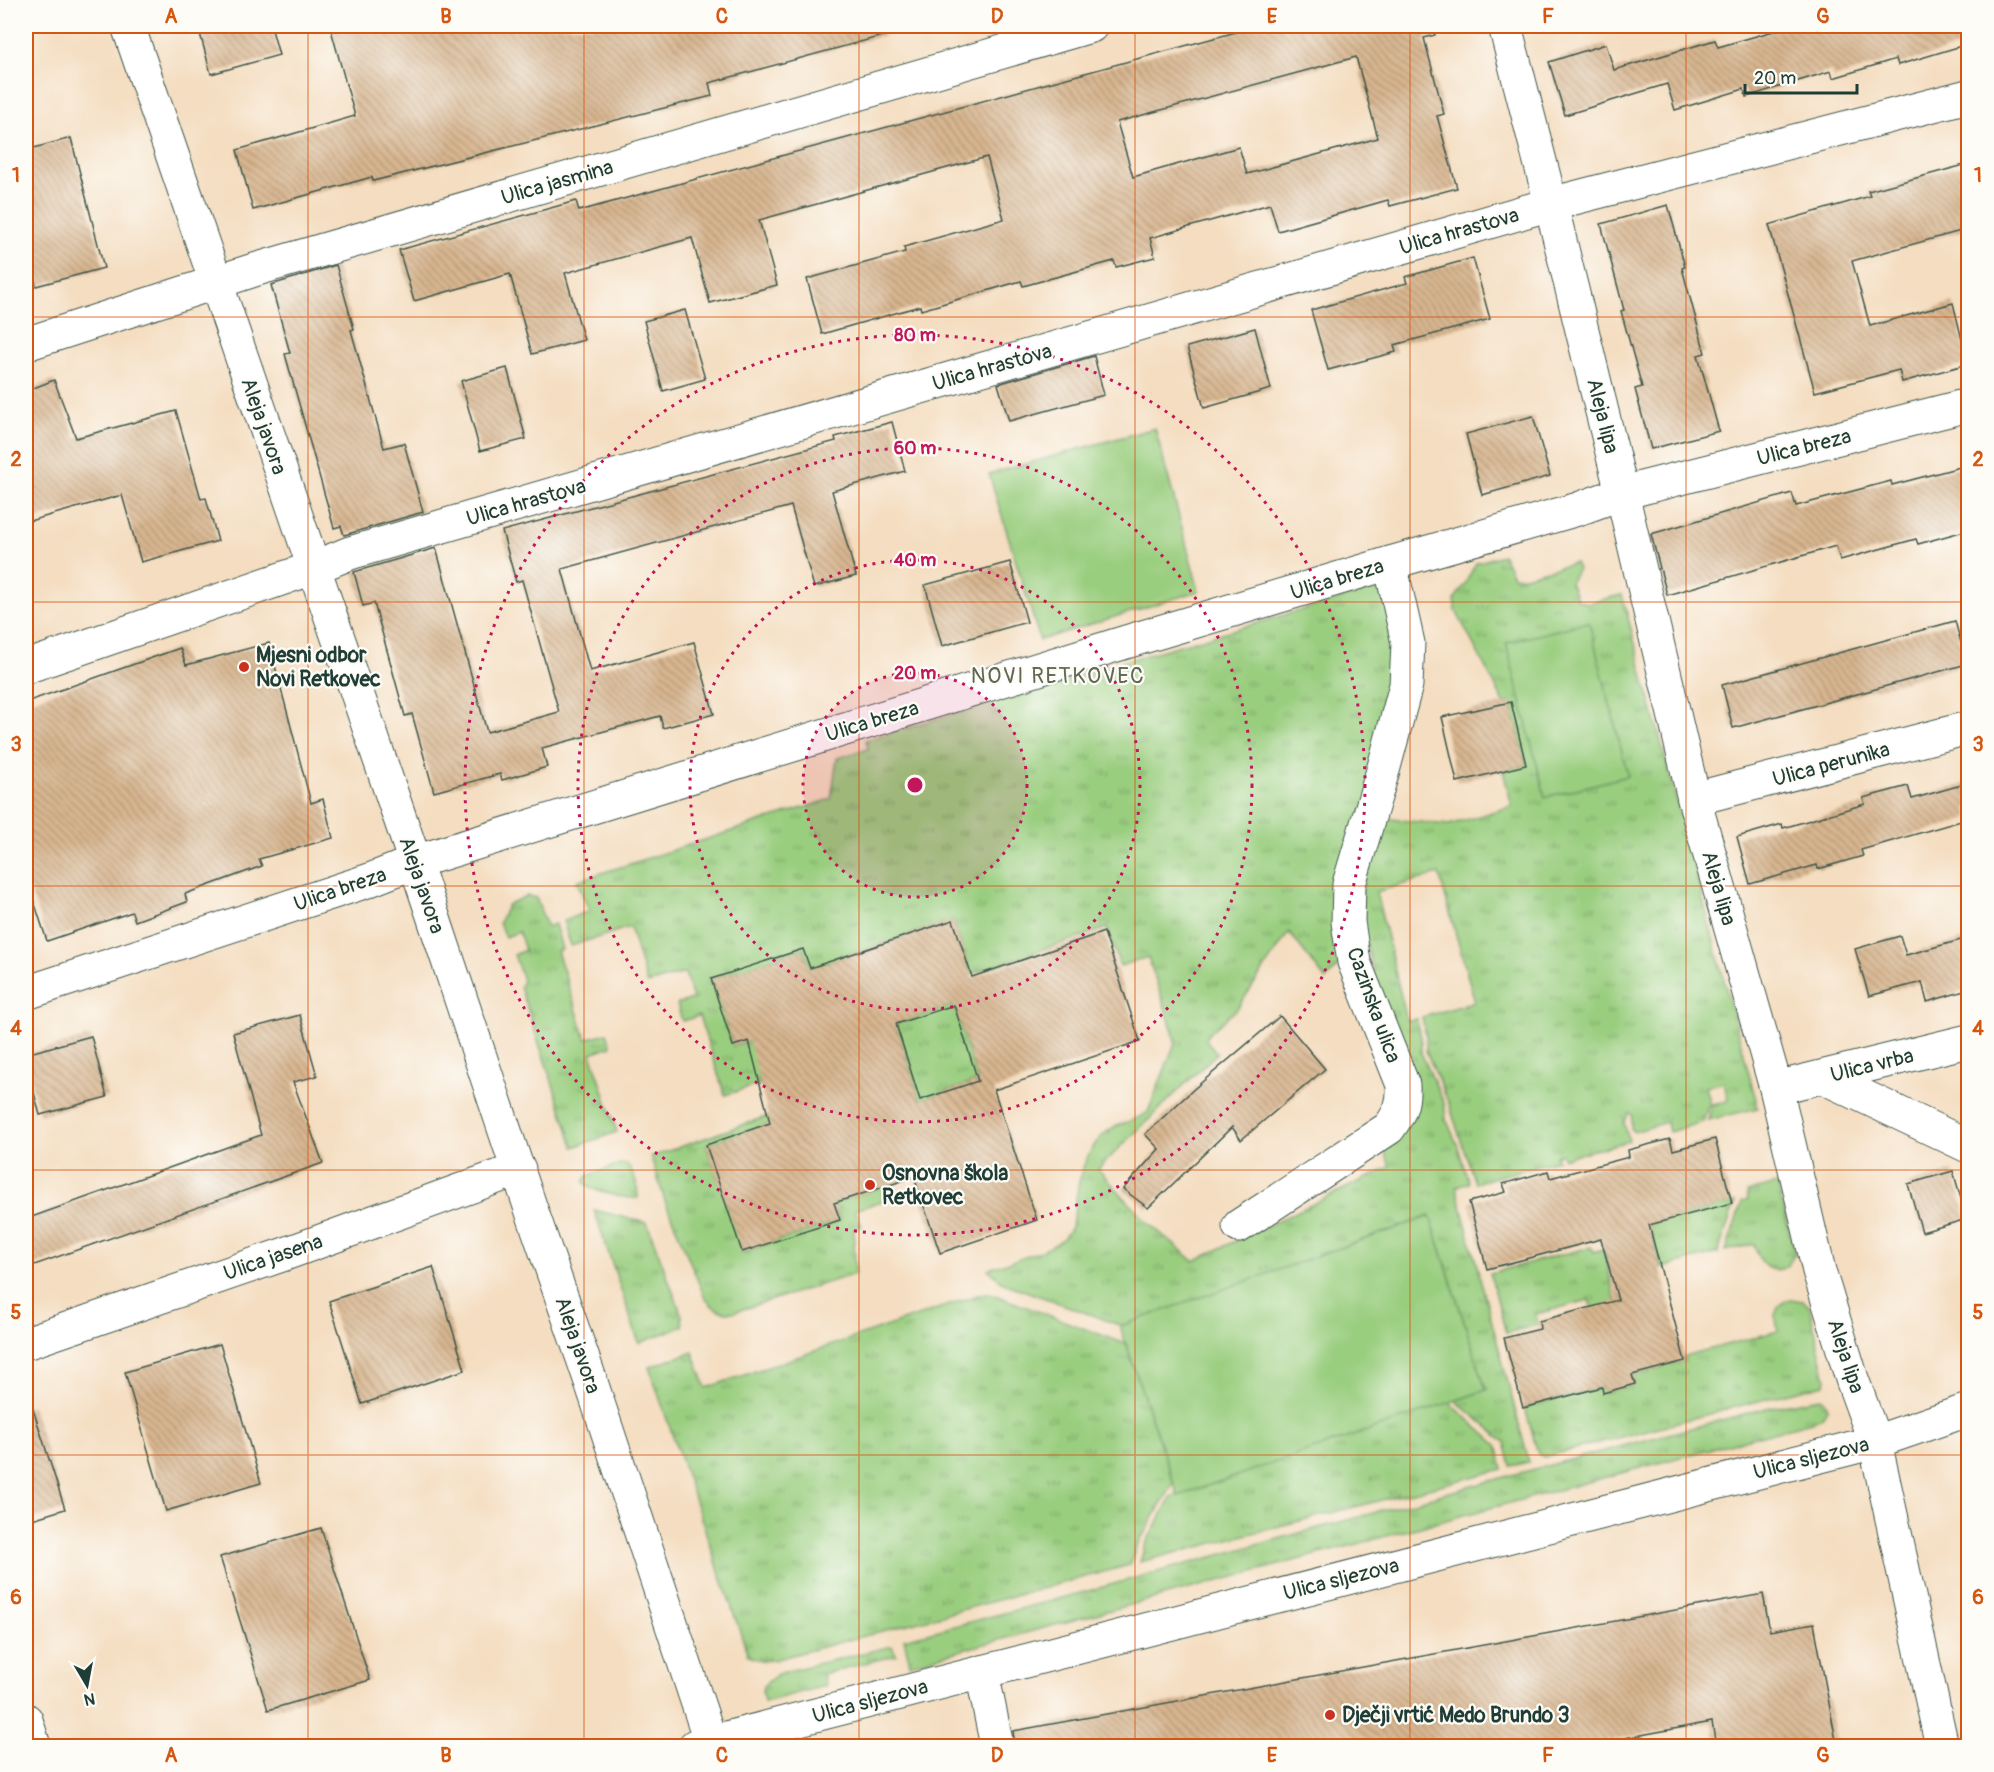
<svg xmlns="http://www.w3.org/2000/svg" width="1994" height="1772" font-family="Pangolin,sans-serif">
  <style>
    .grass { fill: url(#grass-tufts); stroke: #5c865a; stroke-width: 1.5 }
    .green { fill: #9ace7f; stroke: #5c865a; stroke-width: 1.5 }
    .building { fill: url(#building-back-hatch); fill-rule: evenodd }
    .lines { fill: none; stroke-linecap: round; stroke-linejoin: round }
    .street-casing { stroke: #3f5549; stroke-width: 35 }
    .secondary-casing { stroke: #3f5549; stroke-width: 35 }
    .street { stroke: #fff; stroke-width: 33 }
    .secondary { stroke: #fff; stroke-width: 33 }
    .grid { fill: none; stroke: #d45610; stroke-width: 1.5; stroke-opacity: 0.55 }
    .ring { fill: none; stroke: #c2185b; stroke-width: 3; stroke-dasharray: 3 6 }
    .poi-dot { fill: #c8321e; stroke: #fdfcf7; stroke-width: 2 }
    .labels { text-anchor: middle; stroke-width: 4.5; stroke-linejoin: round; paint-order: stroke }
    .street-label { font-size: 21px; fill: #1f3d34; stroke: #fdfcf7 }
    .poi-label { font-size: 21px; font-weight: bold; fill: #1f3d34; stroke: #fdfcf7; text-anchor: start }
    .neighbourhood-label { font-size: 22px; letter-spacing: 1.5px; fill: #606754; stroke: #fdfcf7 }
    .centre { fill: #c2185b; stroke: #fdfcf7; stroke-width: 3 }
    .ring-label { font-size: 18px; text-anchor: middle; font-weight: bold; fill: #c2185b; stroke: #fdfcf7; stroke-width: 4.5; stroke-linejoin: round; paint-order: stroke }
    .neatline { fill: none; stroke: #d45610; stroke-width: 2 }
    .grid-label { font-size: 20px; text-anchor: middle; font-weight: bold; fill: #d45610 }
  </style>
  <defs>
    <pattern id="grass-tufts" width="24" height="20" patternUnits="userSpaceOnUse" patternTransform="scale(1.5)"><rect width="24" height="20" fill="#9ace7f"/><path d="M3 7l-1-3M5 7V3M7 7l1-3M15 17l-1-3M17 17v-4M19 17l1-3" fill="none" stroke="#7da869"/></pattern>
    <pattern id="building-back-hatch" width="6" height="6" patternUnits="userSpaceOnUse" patternTransform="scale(1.5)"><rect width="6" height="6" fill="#d8b690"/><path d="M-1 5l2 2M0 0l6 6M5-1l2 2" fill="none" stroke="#af9576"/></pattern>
  </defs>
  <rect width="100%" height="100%" fill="#fdfcf7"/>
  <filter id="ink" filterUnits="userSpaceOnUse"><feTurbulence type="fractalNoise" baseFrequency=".0167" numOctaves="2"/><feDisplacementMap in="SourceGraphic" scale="12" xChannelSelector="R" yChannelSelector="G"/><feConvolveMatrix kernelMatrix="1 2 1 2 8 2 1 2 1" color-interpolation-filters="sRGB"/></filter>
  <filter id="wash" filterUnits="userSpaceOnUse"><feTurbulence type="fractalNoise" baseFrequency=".008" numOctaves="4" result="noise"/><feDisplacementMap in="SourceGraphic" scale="24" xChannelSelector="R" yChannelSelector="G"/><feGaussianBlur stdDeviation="1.35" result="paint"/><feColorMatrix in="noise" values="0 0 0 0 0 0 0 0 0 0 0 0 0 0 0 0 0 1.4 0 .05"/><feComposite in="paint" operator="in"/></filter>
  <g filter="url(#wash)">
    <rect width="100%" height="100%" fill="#f4ddc0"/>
    <!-- grass -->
    <g class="grass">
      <path d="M1503,555l10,21 7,1 55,-14 3,6 -8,14 8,17 10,3 34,-8 136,513 -50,12 4,-16 16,-3 -4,-19 -18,5 4,14 -7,21 -34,10 -2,-10 -33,10 -3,-4 1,-14 -3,-1 -5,10 5,18 -65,17 -3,-5 -5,3 1,4 -82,23 -26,-79 -23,-53v-15l-4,-19 53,-15 -36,-128 -63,18 31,129 10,-2v7l4,10v17l23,50 2,16 11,25 12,39 -13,4 73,275 -18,4 -6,-24 -50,-42 31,-10 -56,-174 -308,110 -113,-41 -9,-5 -12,-11c20,-7 59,-17 73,-29 15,-12 13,-30 16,-47 3,-20 10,-40 23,-55 13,-15 33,-15 48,-26l27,-69 -2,-12 -25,-74 -28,9 -13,-38 -136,46 -18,-54 -143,48 -7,-19 -92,30 22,67 47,-15 -22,47 2,6 -35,11 -26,-79 -17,5 -5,-17 16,-5 -8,-26 -38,11 -17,-57 -59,19 -8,-25 26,-10 -12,-30 254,-82 6,-41 31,-9 -2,-9 266,-81 246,-71 12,17 10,32 -60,327 -14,16 -37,-48 -52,77 -30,26 -1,5 11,13 -119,116 49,53 47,39 196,-94 -6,-19 9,-8 -20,-171 -16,-60 24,-91 68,7 63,-19 -9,-35 23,-6 -15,-63 -7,1 -48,-92 -2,-11 11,-16 11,-21z"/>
      <path d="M527,896l9,2 11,29 8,-3 7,25 -5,2 29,88 21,-6 4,13 -20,7 26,79 -43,15 -54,-160 3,-7 -9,-25 11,-5 -6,-18 -14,5 -6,-14 9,-19z"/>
      <path d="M954,1005l24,76 -58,19 -24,-76z"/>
      <path d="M805,1106l2,5 -101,34 37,107 97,-32 -6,-17 55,-18 5,12 -39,13 7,16 -8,3 1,45 -121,38c-14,1 -20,-3 -29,-14l-40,-97 -14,-44 117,-41z"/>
      <path d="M620,1164h7c7,9 11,22 11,34 -12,1 -47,-6 -54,-16l3,-6z"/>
      <path d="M1777,1184l18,69 -8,14c-22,9 -27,-6 -33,-23l-28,7 16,-49 6,-2 -1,-8z"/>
      <path d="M1735,1202l-17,51 -57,15 -12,-43z"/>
      <path d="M594,1210l53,13 35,93 1,10 -44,17z"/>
      <path d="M1591,1247l2,5 10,-3 13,54 -24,6 -3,-9 -53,14 2,11 -32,8 -16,-60z"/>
      <path d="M984,1293h5l137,51 48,139 -38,64 -6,18 -353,94c-11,2 -19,3 -29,-4l-99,-288 44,-15 13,36z"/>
      <path d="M1791,1299l11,2 7,4 17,74 -2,5 -280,73 -6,-3 -13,-46 77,-21 2,6 30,-9 -2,-9 53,-14 -1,-5 94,-25c-3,-16 -5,-27 13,-32z"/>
      <path d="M1821,1398l4,3 3,6 -6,10 -11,5 -901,242 -6,-25 173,-45 435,-119 259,-68z"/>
      <path d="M1449,1402l48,43 6,24 -363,93 5,-17 27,-49z"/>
      <path d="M892,1646l4,9 -73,19 2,12 -61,16 -2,-11 1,-5 16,-13z"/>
    </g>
    <!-- green -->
    <g class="green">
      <path d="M1155,428l44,163 -159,49 -51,-166z"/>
      <path d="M1589,622l39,154 -83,21 -39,-154z"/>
      <path d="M1430,1216l56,174 -308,106 -58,-170z"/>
    </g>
    <g id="blocks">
      <!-- building -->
      <g class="building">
        <path d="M198,26h73l8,29 -68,19z"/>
        <path d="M330,26h555l1,9 -177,48 3,13 -339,85 -1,-4 -119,33 -16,-60 118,-34z"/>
        <path d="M1258,26h176l1,9 -11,3 20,76 -7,2 20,72 -67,18 -2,-6 -110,31 -8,-27 -120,34 5,19 -39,10 -2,-6 -91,25 -2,-5 -100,29 -1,-4 -98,28 -15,-55 98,-27 -1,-5 100,-28 -17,-62 -228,63 18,65 -67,18 -18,-65 -127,35 19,67 -52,14 -22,-80 -96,27 -15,-51 177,-49 3,10zM1356,57l22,81 -131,36 -8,-27 -106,30 -16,-55z"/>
        <path d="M1791,26h177v18l-70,21 -2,-6 -63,19 -2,-7 -85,26 -2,-8 -69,21 -8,-26 -102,31 -16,-53 57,-18 8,26 101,-30 3,7z"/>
        <path d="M71,138l33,130 -68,18 -10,-38v-98z"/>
        <path d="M1968,164v65l-116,32 18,65 83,-23 15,61 -66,18 -3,-12 -84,22 -46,-167 101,-29 -2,-5z"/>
        <path d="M1668,205l17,62 -3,1 23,85 -7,2 21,76 -68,18 -16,-60 7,-2 -21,-76 3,-1 -23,-86z"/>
        <path d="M1473,258l17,61 -96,26 2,7 -68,18 -17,-60 96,-27 -2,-6z"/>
        <path d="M336,265l18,64 -3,1 33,118 20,-5 19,69 -79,23 -3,-9 -7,2 -49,-174 5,-1 -19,-68z"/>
        <path d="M685,310l20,69 -42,12 -19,-70z"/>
        <path d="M1255,328l16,61 -67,19 -17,-61z"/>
        <path d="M1094,356l10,39 -95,26 -11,-37z"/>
        <path d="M507,368l19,71 -46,12 -19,-70z"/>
        <path d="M54,380l22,58 100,-27 25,88 5,-1 12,43 -77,21 -19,-67 -96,27v-131z"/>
        <path d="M1533,416l17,60 -68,19 -16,-61z"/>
        <path d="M892,422l13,49 -73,20 24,85 -42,11 -23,-81 -229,63 28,102 104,-29 20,72 -51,14 -3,-12 -118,32 5,19 -45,13 -2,-6 -66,18 -22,-78 -7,2 -31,-113 -11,3 -9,-34 82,-24 51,184 72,-20 -37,-132 -6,2 -14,-51 334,-90 -1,-4z"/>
        <path d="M1968,465v65l-50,14 -2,-5 -76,21 -4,-14 -169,49 -16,-61 141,-41 4,13 95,-25 1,4z"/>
        <path d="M1010,562l17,60 -85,24 -17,-61z"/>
        <path d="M1955,621l12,43 -234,64 -11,-43z"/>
        <path d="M269,643l42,160 12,-4 10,39 -74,21 3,7 -77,28 2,8 -52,19 -3,-9 -85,29 -21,-64v-175l154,-54 6,17z"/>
        <path d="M1511,702l15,63 -69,17 -15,-65z"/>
        <path d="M1968,783v36l-107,31 2,6 -45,13 -1,-4 -67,19 -13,-47 45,-13 1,4 82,-24 -2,-6 45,-12 4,13z"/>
        <path d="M953,920l19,57 132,-45 36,109 -146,49 43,130 -97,33 -26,-76 -80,26 6,17 -98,32 -36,-107 64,-22 -21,-82 -16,5 -22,-67 92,-30 7,19zM954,1005l24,76 -58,19 -24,-76z"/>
        <path d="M1900,936l6,19 62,-17v52l-41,12 -5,-20 -53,14 -14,-47z"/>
        <path d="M300,1015l17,61 -24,6 30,81 -297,105v-49l235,-84 -28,-102z"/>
        <path d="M1280,1016l45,53 -84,71 -9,-13 -84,81 -25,-19 36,-40 -14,-15 50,-46z"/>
        <path d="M91,1036l16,61 -67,18 -14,-52v-9z"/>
        <path d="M1670,1139l3,11 42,-11 17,64 -83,22 36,136 -53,14 3,9 -32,9 -1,-6 -79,21 -19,-70 36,-9 -1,-8 79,-21 -17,-61 -114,30 -18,-67 37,-10 -3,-8 45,-13 2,7 79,-21 -1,-7z"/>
        <path d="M1953,1171l14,48 -45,13 -14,-48z"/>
        <path d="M433,1267l32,103 -103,34 -33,-103z"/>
        <path d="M220,1344l41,139 -95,28 -41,-139z"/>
        <path d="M32,1406l33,103 -39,12v-114z"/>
        <path d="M321,1528l49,152 -102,30 -48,-153z"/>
        <path d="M1763,1594l7,37 44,-8 23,123h-121l-4,-24 -131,24h-566l-2,-15z"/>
      </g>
    </g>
  </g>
  <g filter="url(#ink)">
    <use href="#blocks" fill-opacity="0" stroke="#3f5549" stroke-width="1.5"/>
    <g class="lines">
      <!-- street casing -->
      <g class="street-casing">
        <g id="street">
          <path d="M1505,26l46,178 71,289 72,306 82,289 43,183 33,108 23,63 67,304"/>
          <path d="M26,344l228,-74 837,-244"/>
          <path d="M26,667l287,-99 37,-15 1201,-349 417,-108"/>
          <path d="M1694,799l274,-71"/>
          <path d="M26,993l341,-112 48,-19 711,-220 264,-79 188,-54 44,-16 346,-88"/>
          <path d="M1823,1077l145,69"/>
          <path d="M1776,1088l192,-47"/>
          <path d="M1239,1226l150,-98c11,-15 15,-25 14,-43l-49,-123 -6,-40 1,-38 35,-117 22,-82 2,-42 -18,-80"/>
          <path d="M26,1343l259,-89 234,-85"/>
          <path d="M982,1672l15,74"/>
          <path d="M26,1720l8,26"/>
          <path d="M695,1746l1180,-304 93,-32"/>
        </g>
      </g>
      <!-- secondary casing -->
      <g class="secondary-casing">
        <path id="secondary" d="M128,26l287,836 115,344 60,173 122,367"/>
      </g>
      <!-- street -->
      <use href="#street" class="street"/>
      <!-- secondary -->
      <use href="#secondary" class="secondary"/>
    </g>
  </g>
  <!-- grid -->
  <path class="grid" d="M308,26v1720M584,26v1720M859,26v1720M1135,26v1720M1410,26v1720M1686,26v1720M26,317h1942M26,602h1942M26,886h1942M26,1170h1942M26,1455h1942"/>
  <!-- distance rings -->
  <circle cx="915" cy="785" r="112" fill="#c2185b" fill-opacity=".12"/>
  <g class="ring">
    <circle cx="915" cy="785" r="112"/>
    <circle cx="915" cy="785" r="225"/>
    <circle cx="915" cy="785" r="337"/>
    <circle cx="915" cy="785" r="450"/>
  </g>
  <!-- markers -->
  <g class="poi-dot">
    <circle cx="244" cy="667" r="6"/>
    <circle cx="870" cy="1185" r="6"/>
    <circle cx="1330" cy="1715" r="6"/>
  </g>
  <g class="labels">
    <!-- street labels -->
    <g class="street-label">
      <text transform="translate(557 182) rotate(-16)" y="7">Ulica jasmina</text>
      <text transform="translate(1459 231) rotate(-16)" y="7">Ulica hrastova</text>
      <text transform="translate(992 367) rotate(-16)" y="7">Ulica hrastova</text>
      <text transform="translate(1603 416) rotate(76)" y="7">Aleja lipa</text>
      <text transform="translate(264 426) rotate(71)" y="7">Aleja javora</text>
      <text transform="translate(1804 447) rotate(-14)" y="7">Ulica breza</text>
      <text transform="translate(526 502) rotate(-16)" y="7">Ulica hrastova</text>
      <text transform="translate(1337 579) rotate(-17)" y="7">Ulica breza</text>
      <text transform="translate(872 721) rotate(-17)" y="7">Ulica breza</text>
      <text transform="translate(1831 764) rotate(-15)" y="7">Ulica perunika</text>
      <text transform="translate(422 885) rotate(71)" y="7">Aleja javora</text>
      <text transform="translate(1719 888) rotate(74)" y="7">Aleja lipa</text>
      <text transform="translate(340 889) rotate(-19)" y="7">Ulica breza</text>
      <text transform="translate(1374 1005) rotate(70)" y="7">Cazinska ulica</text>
      <text transform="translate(1872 1065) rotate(-14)" y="7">Ulica vrba</text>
      <text transform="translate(273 1257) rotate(-19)" y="7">Ulica jasena</text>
      <text transform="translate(578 1345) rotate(71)" y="7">Aleja javora</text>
      <text transform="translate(1846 1356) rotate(72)" y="7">Aleja lipa</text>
      <text transform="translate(1811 1458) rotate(-14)" y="7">Ulica sljezova</text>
      <text transform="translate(1341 1579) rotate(-14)" y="7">Ulica sljezova</text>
      <text transform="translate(870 1701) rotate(-15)" y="7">Ulica sljezova</text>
    </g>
    <!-- poi labels -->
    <g class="poi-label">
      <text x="256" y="662">Mjesni odbor<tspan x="256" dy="24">Novi Retkovec</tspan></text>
      <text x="882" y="1180">Osnovna škola<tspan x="882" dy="24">Retkovec</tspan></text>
      <text x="1342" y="1722">Dječji vrtić Medo Brundo 3</text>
    </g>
    <!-- neighbourhood labels -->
    <g class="neighbourhood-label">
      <text x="1058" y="683">NOVI RETKOVEC</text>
    </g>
  </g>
  <circle cx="915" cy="785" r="9" class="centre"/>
  <g class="ring-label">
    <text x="915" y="341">80 m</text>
    <text x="915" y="454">60 m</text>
    <text x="915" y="566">40 m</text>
    <text x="915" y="679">20 m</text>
  </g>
  <!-- margin -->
  <rect width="1994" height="1772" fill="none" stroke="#fdfcf7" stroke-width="66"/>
  <!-- north arrow -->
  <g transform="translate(87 1685) rotate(170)" stroke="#fdfcf7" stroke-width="4.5" paint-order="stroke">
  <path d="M0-4.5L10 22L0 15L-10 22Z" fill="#1f3d34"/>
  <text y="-9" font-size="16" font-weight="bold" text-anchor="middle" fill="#1f3d34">N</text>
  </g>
  <!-- scale -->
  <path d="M1745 84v9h112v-9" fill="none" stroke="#1f3d34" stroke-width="3"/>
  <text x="1754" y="84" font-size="18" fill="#1f3d34" stroke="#fdfcf7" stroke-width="4.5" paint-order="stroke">20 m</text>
  <rect x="33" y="33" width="1928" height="1706" class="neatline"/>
  <g class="grid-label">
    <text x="171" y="23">A</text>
    <text x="446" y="23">B</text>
    <text x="722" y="23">C</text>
    <text x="997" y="23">D</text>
    <text x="1272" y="23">E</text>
    <text x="1548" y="23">F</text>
    <text x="1823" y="23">G</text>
    <text x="16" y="182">1</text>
    <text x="1978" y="182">1</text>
    <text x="16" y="466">2</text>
    <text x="1978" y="466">2</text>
    <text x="16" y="751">3</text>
    <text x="1978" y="751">3</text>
    <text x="16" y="1035">4</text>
    <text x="1978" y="1035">4</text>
    <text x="16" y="1319">5</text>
    <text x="1978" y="1319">5</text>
    <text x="16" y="1604">6</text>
    <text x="1978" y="1604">6</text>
    <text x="171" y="1762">A</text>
    <text x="446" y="1762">B</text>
    <text x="722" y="1762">C</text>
    <text x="997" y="1762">D</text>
    <text x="1272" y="1762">E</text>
    <text x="1548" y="1762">F</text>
    <text x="1823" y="1762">G</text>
  </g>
</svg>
